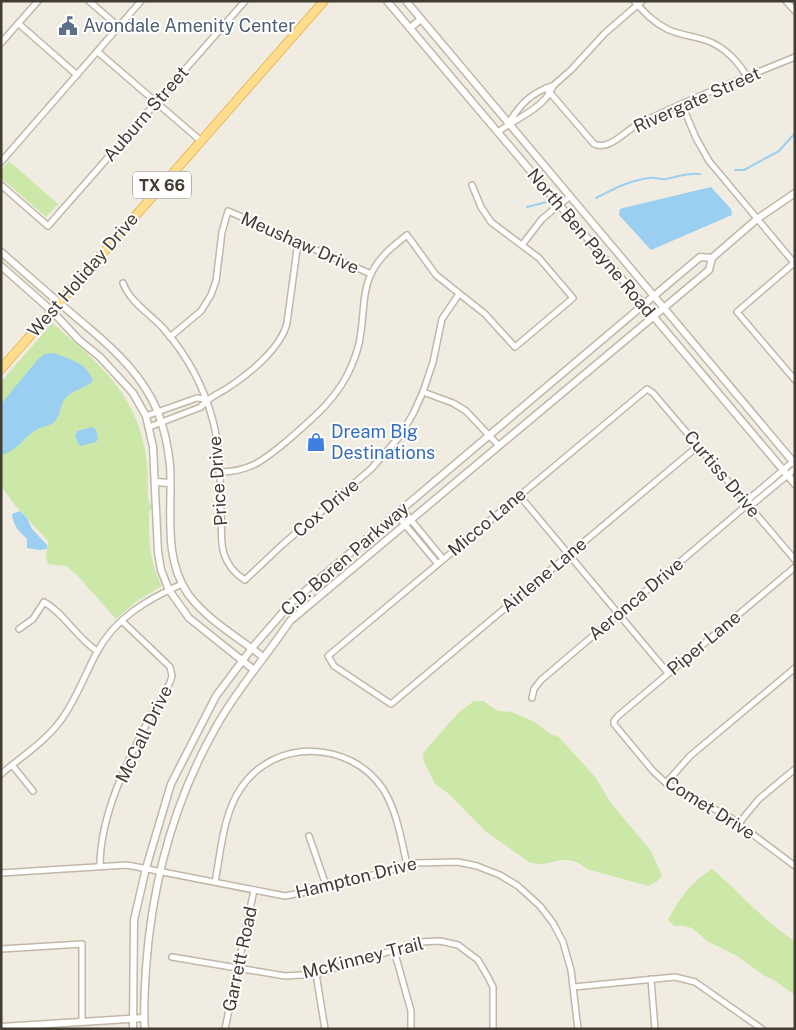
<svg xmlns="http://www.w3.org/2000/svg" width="796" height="1030" font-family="'Public Sans',sans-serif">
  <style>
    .green { fill: #cce8a8 }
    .water { fill: #9bcff1 }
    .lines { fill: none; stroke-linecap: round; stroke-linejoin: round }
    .stream { stroke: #9bcff1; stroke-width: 2 }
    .minor-casing { stroke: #c0b7a7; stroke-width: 8 }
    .tertiary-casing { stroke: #c0b7a7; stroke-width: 9 }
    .primary-casing { stroke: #e6ba5b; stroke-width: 10 }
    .minor { stroke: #fff; stroke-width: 5 }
    .tertiary { stroke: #fff; stroke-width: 6 }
    .primary { stroke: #ffdd8d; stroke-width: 8 }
    .labels { text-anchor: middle; stroke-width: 4; stroke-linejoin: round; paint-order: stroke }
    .shield { fill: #fff; stroke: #7b7670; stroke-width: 1 }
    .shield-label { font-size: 16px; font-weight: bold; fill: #433c32 }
    .service-label { font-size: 18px; fill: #4e5e75; stroke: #fff; text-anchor: start }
    .street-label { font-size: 18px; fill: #433c32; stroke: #fff }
    .shop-label { font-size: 18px; fill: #366cbe; stroke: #fff; text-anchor: start }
  </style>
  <rect width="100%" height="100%" fill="#f1ece2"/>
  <!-- green -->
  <g class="green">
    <path d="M9,161l49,43 -12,13 -45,-39v-7z"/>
    <path d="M52,323c43,37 82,67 93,127 3,16 3,33 3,50l4,7 -3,5c0,26 0,50 13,74l-25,15 -21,18 -40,-45 -10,-8 -18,-2 -2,-7 2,-16 -33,-36 -14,-19v-104z"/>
    <path d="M474,701h9l15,10 14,1 23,10 15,12 9,3 37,41 14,24 41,49 11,25 -6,6 -8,4 -61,-17c-25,-20 -36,1 -58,-7l-44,-31 -36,-37 -14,-10 -11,-22 -1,-9 36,-41z"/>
    <path d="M712,869c28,23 52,53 83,72v54l-20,-14 -12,-6 -26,-19 -30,-15 -15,-13 -9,-2h-9l-6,-6c11,-21 23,-38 44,-51z"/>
  </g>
  <!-- water -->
  <g class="water">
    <path d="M711,187l20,22 1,6 -81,35 -32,-35 1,-6 3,-1z"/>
    <path d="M55,353c17,8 30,8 38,27 -6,8 -15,8 -23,14 -10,6 -8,18 -14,26 -5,6 -12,6 -18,9 -14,7 -20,22 -37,26v-51l38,-46 6,-4z"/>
    <path d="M92,427l4,2 2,10 -2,3 -15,4 -3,-2 -3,-9 2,-4z"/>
    <path d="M20,511l7,7 5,11 15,16v4l-7,1 -13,-2v-9c-8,-8 -14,-13 -15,-25z"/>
  </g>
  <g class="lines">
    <!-- stream -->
    <g class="stream">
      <path d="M735,170h9l35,-19 16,-18"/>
      <path d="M596,198c18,-9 34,-18 54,-20 6,-1 10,2 16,1 12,-2 22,-7 34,-5"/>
      <path d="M527,207l20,-5"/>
    </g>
    <!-- minor casing -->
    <g class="minor-casing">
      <g id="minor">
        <path d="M89,1l30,26"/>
        <path d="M634,1c10,11 19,21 33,28 12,6 27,7 41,12 16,6 31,21 39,36"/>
        <path d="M786,1l9,10"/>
        <path d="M19,24l58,51"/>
        <path d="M1,43l37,-42"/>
        <path d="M98,52l103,89"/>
        <path d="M554,85l18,-16 33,-36 37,-32"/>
        <path d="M546,88l48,56c15,7 30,-12 43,-19 50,-26 105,-46 158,-68"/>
        <path d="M682,105l14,33 13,23 86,103"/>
        <path d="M498,132c15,-12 34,-18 47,-33 4,-4 6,-10 9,-14 -23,8 -33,18 -46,39"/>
        <path d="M1,162l140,-161"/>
        <path d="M1,185l47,41 197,-225"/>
        <path d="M522,245l20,-26 27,-22"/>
        <path d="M794,263l-57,49 58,68"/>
        <path d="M123,283c7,19 26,30 40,45 24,27 41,59 50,93 8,31 7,63 8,95 1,12 -1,26 3,38 4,12 11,20 21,26l37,-35 89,-76 29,-33 13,-22 10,-22 10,-30 9,-43 17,-25"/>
        <path d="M170,337l31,-26 10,-16 5,-14 6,-49 6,-21 143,63"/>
        <path d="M423,392l30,11 13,8 33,35"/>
        <path d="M146,416l51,-18 9,1"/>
        <path d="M149,427l52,-20c7,-10 18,-13 28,-20 21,-14 52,-39 58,-64l11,-81"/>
        <path d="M698,446l-307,258 -57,-38 -6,-10 319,-267 6,4 142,167"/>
        <path d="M219,472c31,0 45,-12 68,-31 25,-22 51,-43 64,-74 4,-10 8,-19 9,-29 4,-21 2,-45 11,-64 8,-17 22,-28 36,-39l29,40 49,39 30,33 58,-49 -34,-40 -48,-36 -10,-15 -9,-22"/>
        <path d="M519,495l149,178"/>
        <path d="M747,505l3,-7 45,-38"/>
        <path d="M402,509l41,50"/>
        <path d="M396,514l41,49"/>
        <path d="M795,567l-177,149 -4,5v3l39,47 13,12 65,35 64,48"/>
        <path d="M19,629l14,-10 11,-17c21,12 31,34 53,49"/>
        <path d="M532,698l2,-9 7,-9 206,-175 7,-2 41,-34"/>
        <path d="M12,765l21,26"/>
        <path d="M1,774c19,-16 46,-34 60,-54 15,-20 24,-46 36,-68 18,-34 51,-53 85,-68"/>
        <path d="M666,783l24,-27 105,-88"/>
        <path d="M739,823l20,-24 36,-30"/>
        <path d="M309,836l18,52"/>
        <path d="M100,866c0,-51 27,-104 50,-149 7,-13 19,-27 22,-41l-2,-9 -3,-3 -45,-43"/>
        <path d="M1,873l126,-8 158,31 42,-8 88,-25 43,-1 19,4 23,9 18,11 22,20 13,17 10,19 8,28 7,59"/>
        <path d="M215,882c6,-31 8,-68 26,-94 33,-50 109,-48 142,1 14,22 18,50 24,75"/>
        <path d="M1,949l81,-5v78"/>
        <path d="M394,950l17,61v18"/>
        <path d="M172,957l113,19 31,-2 104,-32 20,-1 18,4 20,15 10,17 5,10v42"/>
        <path d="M316,974l9,55"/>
        <path d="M651,979l4,50"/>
        <path d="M574,987l101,-10 20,5 67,47"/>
        <path d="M225,1029l29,-139"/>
      </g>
    </g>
    <!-- tertiary casing -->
    <g class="tertiary-casing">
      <g id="tertiary">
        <path d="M387,1l408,483"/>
        <path d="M406,1l389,463"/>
        <path d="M410,28l11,-9"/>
        <path d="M1,252c30,26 59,52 89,77 27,23 53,48 67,81 7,17 11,36 13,55 3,42 -8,91 18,129 19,26 50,43 75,63"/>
        <path d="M1,266l51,45 27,29 21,17 33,36 13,23 7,31 5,105 3,18 8,20 20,28 65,52"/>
        <path d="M155,482l15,1"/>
        <path d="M1,1027l143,-9"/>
        <path d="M133,1029l1,-109 12,-52 25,-84 45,-88 36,-48 39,-45 409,-346 12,1"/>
        <path d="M145,1029c-2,-20 0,-41 1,-61 6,-85 28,-167 70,-241 21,-38 50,-70 74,-106l419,-351 3,-12 45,-39 38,-26"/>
      </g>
    </g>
    <!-- primary casing -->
    <g class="primary-casing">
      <path id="primary" d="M1,369l323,-368"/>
    </g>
    <!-- minor -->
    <use href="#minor" class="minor"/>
    <!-- tertiary -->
    <use href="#tertiary" class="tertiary"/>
    <!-- primary -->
    <use href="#primary" class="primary"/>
  </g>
  <!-- icons -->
  <defs>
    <g id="civic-bare" transform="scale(1.5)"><path d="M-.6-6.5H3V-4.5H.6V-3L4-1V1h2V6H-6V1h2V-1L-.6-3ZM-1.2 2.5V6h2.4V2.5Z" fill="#5c6f8a" stroke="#fff" stroke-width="2.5" paint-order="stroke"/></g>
    <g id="shop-bare" transform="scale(1.5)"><path d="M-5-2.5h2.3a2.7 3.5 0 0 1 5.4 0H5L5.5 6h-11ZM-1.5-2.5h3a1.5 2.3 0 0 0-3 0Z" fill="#3f7fe0" stroke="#fff" stroke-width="2.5" paint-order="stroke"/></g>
  </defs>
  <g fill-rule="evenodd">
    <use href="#civic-bare" x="68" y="26"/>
    <use href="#shop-bare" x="316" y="442"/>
  </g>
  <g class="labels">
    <!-- shield labels -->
    <rect class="shield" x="133" y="171.5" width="58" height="27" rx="4"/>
    <g class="shield-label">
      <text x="162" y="191">TX 66</text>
    </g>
    <!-- service labels -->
    <g class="service-label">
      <text x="83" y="32">Avondale Amenity Center</text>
    </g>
    <!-- street labels -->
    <g class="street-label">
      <text transform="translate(697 100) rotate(-24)" y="6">Rivergate Street</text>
      <text transform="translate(146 114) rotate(-49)" y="6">Auburn Street</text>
      <text transform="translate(300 243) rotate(24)" y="6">Meushaw Drive</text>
      <text transform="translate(591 243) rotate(50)" y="6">North Ben Payne Road</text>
      <text transform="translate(83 275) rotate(-49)" y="6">West Holiday Drive</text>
      <text transform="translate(722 474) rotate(50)" y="6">Curtiss Drive</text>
      <text transform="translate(218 481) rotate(-94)" y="6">Price Drive</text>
      <text transform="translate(326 508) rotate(-40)" y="6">Cox Drive</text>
      <text transform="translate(487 522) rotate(-40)" y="6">Micco Lane</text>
      <text transform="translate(345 559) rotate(-41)" y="6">C.D. Boren Parkway</text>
      <text transform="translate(544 575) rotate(-40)" y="6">Airlene Lane</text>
      <text transform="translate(636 599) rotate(-40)" y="6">Aeronca Drive</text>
      <text transform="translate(704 643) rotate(-40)" y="6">Piper Lane</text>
      <text transform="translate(144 734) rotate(-64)" y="6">McCall Drive</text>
      <text transform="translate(710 808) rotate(32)" y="6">Comet Drive</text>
      <text transform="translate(356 878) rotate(-14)" y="6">Hampton Drive</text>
      <text transform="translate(363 958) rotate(-14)" y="6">McKinney Trail</text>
      <text transform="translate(240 959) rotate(-78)" y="6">Garrett Road</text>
    </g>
    <!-- shop labels -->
    <g class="shop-label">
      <text x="331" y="438">Dream Big<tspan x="331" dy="21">Destinations</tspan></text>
    </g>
  </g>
  <!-- border -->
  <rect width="796" height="1030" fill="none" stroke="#433c32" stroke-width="5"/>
</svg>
